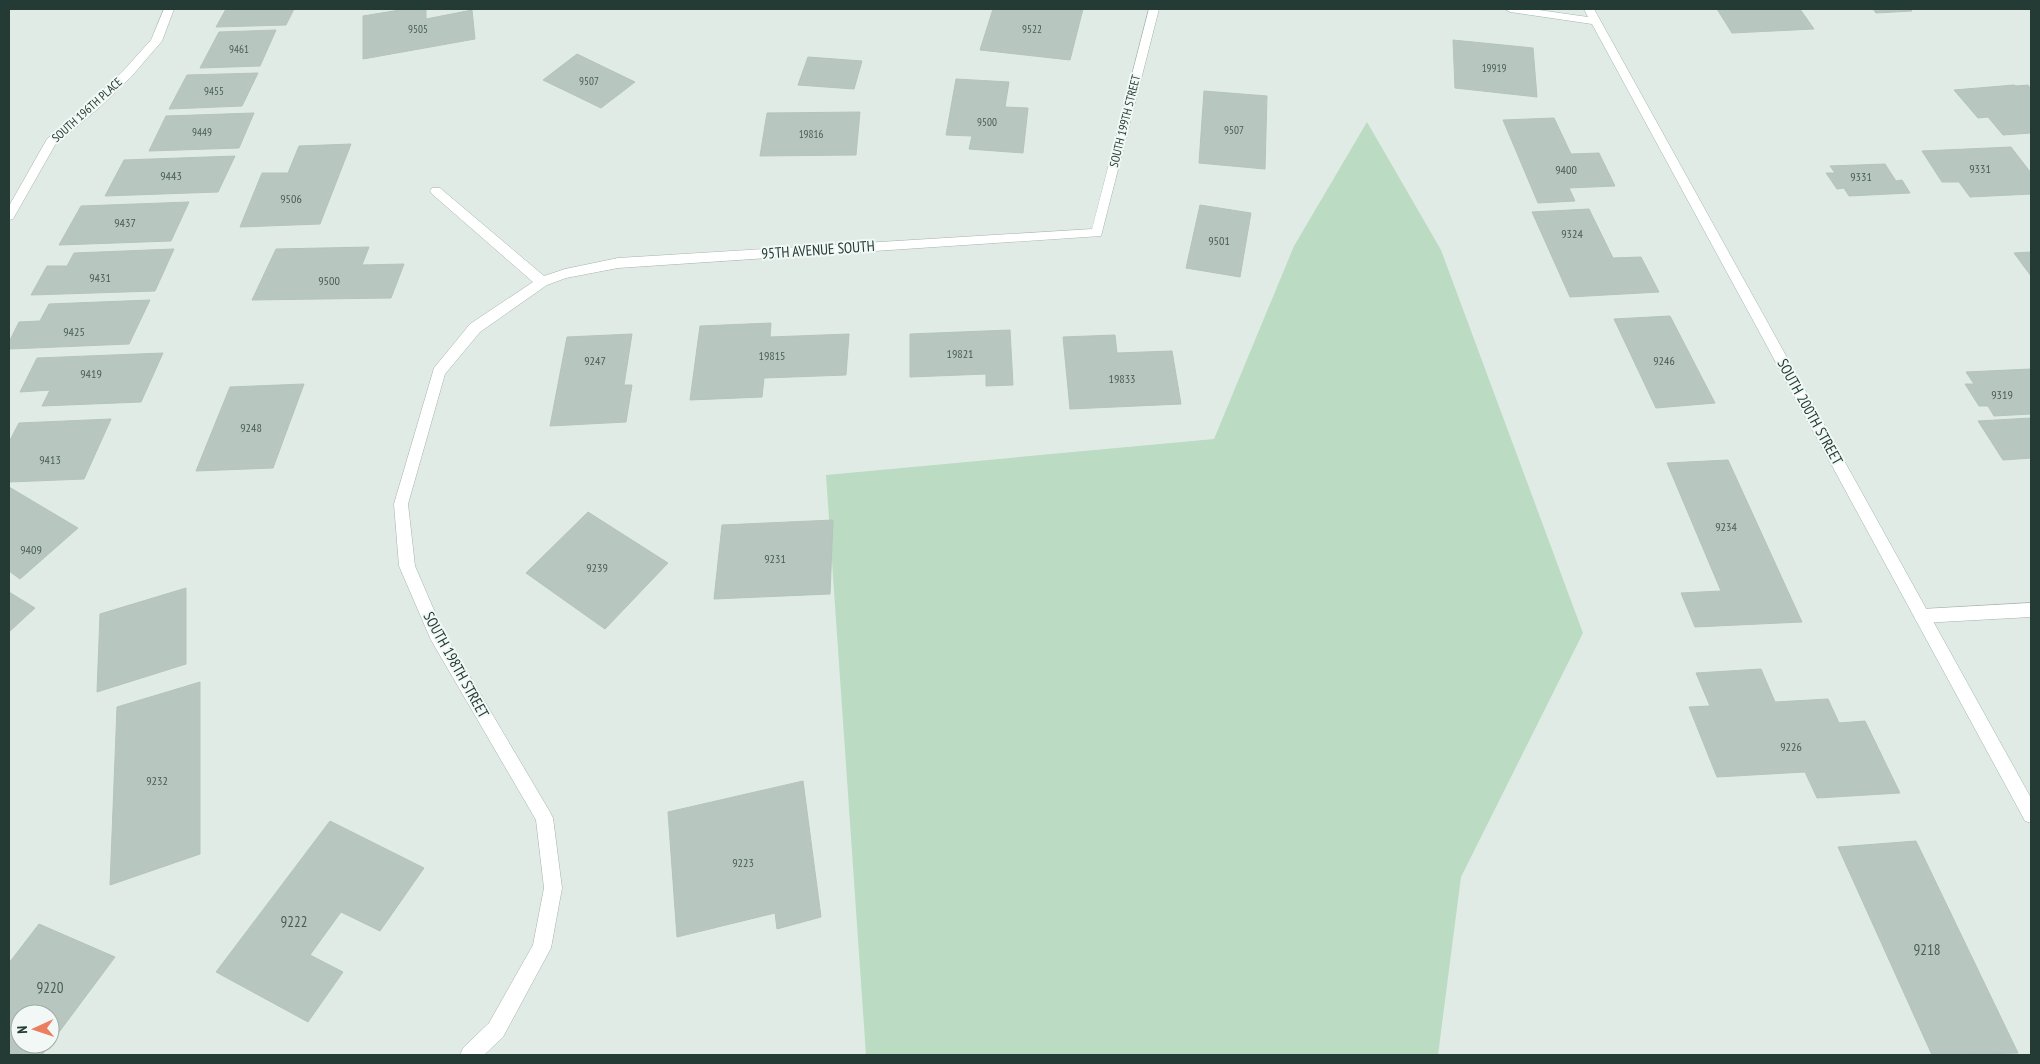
<svg xmlns="http://www.w3.org/2000/svg" width="2040" height="1064" font-family="'PT Sans Narrow',sans-serif">
  <style>
    .green { fill: #bbdbc3 }
    .building { fill: #b7c6bf; stroke: #b4c4bd; fill-rule: evenodd }
    .lines { fill: none; stroke-linecap: round; stroke-linejoin: round }
    .lane-casing { stroke: #a4b3ad; stroke-width: 1 }
    .street-casing { stroke: #a4b3ad; stroke-width: 1 }
    .secondary-casing { stroke: #a1b6ae; stroke-width: 1 }
    .lane { fill: #fff; fill-rule: evenodd }
    .street { fill: #fff; fill-rule: evenodd }
    .secondary { fill: #fff; fill-rule: evenodd }
    .labels { text-anchor: middle; stroke-width: 4; stroke-linejoin: round; paint-order: stroke }
    .far-number-label { font-size: 11px; fill: #485e57 }
    .far-street-label { font-size: 12px; fill: #233b34; stroke: #f2f8f5 }
    .number-label { font-size: 12px; fill: #485e57 }
    .street-label { font-size: 15px; fill: #233b34; stroke: #f2f8f5 }
    .near-number-label { font-size: 15px; fill: #485e57 }
  </style>
  <rect width="100%" height="100%" fill="#e1ebe6"/>
  <!-- green -->
  <path class="green" d="M1367,122l74,128 142,383 -122,244 -23,178h-572l-40,-580 388,-36 80,-193z"/>
  <!-- building -->
  <g class="building">
    <path d="M226,9h68l-8,16 -70,2z"/>
    <path d="M406,9h20v10l46,-9 3,29 -112,20v-43z"/>
    <path d="M993,9h90l-13,51 -90,-10z"/>
    <path d="M1717,9h83l14,20 -82,4z"/>
    <path d="M1873,9h37l2,2 -36,2z"/>
    <path d="M276,30l-16,36 -60,2 19,-36z"/>
    <path d="M1453,40l80,8 4,49 -82,-9z"/>
    <path d="M577,54l58,28 -34,26 -58,-28z"/>
    <path d="M808,57l54,4 -8,28 -56,-4z"/>
    <path d="M258,73l-16,33 -73,3 18,-34z"/>
    <path d="M956,79l53,3 -4,25 23,1 -5,45 -54,-4 3,-13 -26,-1z"/>
    <path d="M2014,85l2,1 12,-1 3,4v44l-28,2 -15,-18 -10,1 -24,-28z"/>
    <path d="M1204,91l63,5 -2,73 -66,-6z"/>
    <path d="M860,112l-4,43 -96,1 7,-43z"/>
    <path d="M254,113l-15,35 -90,3 17,-35z"/>
    <path d="M1554,118l17,36 28,-1 16,33 -46,2 6,13 -37,2 -35,-83z"/>
    <path d="M351,144l-31,80 -80,3 22,-54h26l11,-27z"/>
    <path d="M2011,147l20,26v21l-61,3 -11,-15h-17l-20,-31z"/>
    <path d="M235,156l-17,36 -113,4 19,-36z"/>
    <path d="M1885,164l11,17 6,-1 8,13 -61,3 -5,-8 -7,1 -11,-16h9l-5,-7z"/>
    <path d="M189,202l-18,39 -112,4 22,-39z"/>
    <path d="M1200,205l51,8 -11,64 -54,-9z"/>
    <path d="M1589,209l24,49 28,-1 18,35 -89,5 -38,-85z"/>
    <path d="M369,247l-7,18 42,-1 -13,34 -139,2 24,-51z"/>
    <path d="M174,249l-19,42 -124,4 16,-29h20l7,-13z"/>
    <path d="M2031,252v24l-17,-23z"/>
    <path d="M150,300l-21,44 -120,5v-7l10,-20 21,-1 9,-17z"/>
    <path d="M1670,316l45,87 -59,5 -42,-89z"/>
    <path d="M771,323l-1,14 79,-3 -3,41 -82,3 -2,19 -72,3 10,-74z"/>
    <path d="M1010,330l3,55 -27,1v-12l-76,3v-43z"/>
    <path d="M632,334l-8,51h8l-6,37 -76,4 17,-89z"/>
    <path d="M1115,335l2,18 55,-2 9,53 -111,5 -7,-72z"/>
    <path d="M163,353l-22,49 -99,4 8,-16 -30,2 17,-34z"/>
    <path d="M2031,369v45l-37,2 -6,-10h-9l-14,-22h9l-8,-12z"/>
    <path d="M304,384l-31,84 -77,3 34,-84z"/>
    <path d="M2031,418v40l-28,2 -25,-39z"/>
    <path d="M111,419l-27,60 -75,3v-40l10,-19z"/>
    <path d="M1728,460l74,162 -107,5 -14,-34 40,-2 -54,-128z"/>
    <path d="M9,487l69,41 -58,51 -11,-8z"/>
    <path d="M588,512l80,51 -63,66 -79,-56z"/>
    <path d="M833,520l-3,74 -116,5 8,-74z"/>
    <path d="M186,588v76l-89,28 3,-78z"/>
    <path d="M9,592l26,16 -26,24z"/>
    <path d="M1761,669l14,33 53,-3 11,24 26,-2 35,72 -83,5 -12,-26 -88,5 -28,-70 21,-1 -14,-33z"/>
    <path d="M200,682v172l-90,31 7,-178z"/>
    <path d="M803,781l18,136 -44,12 -2,-16 -98,24 -9,-125z"/>
    <path d="M330,821l94,47 -44,63 -39,-19 -31,43 33,17 -35,50 -92,-50z"/>
    <path d="M1916,841l102,212 -86,2 -94,-208z"/>
    <path d="M39,924l76,33 -73,98h-33v-92zM20,1014h30v30h-30z"/>
  </g>
  <g class="lines">
    <!-- lane casing -->
    <g class="lane-casing">
      <path id="lane" d="M2031,603v14l-109,6 -6,-2 -2,-5 2,-5 6,-2z"/>
    </g>
    <!-- street casing -->
    <g class="street-casing">
      <g id="street">
        <path d="M164,9h10l-12,32 -31,36 -31,30 -45,38 -42,74 -4,1v-14l38,-67 45,-38 31,-30 28,-31z"/>
        <path d="M1149,9h10l-58,227 -483,32 -52,10 -19,7 -67,47 -35,42 -37,130 7,62 28,65 107,181 3,6 9,70 -11,60 -48,89 -19,18h-24l3,-7 26,-25 44,-78 11,-57 -8,-68 -105,-180 -32,-74 -5,-62 40,-136 36,-44 63,-42 -101,-88 -2,-3 2,-3h8l104,88 21,-7 53,-11 474,-29z"/>
      </g>
    </g>
    <!-- secondary casing -->
    <g class="secondary-casing">
      <path id="secondary" d="M1505,9h27l56,8 -4,-8h10l437,789v25l-6,-2 -433,-797 -82,-12z"/>
    </g>
    <!-- lane -->
    <use href="#lane" class="lane"/>
    <!-- street -->
    <use href="#street" class="street"/>
    <!-- secondary -->
    <use href="#secondary" class="secondary"/>
  </g>
  <g class="labels">
    <!-- far-number labels -->
    <g class="far-number-label">
      <text x="418" y="33">9505</text>
      <text x="1032" y="33">9522</text>
      <text x="239" y="53">9461</text>
      <text x="1494" y="72">19919</text>
      <text x="589" y="85">9507</text>
      <text x="214" y="95">9455</text>
      <text x="987" y="126">9500</text>
      <text x="1234" y="134">9507</text>
      <text x="202" y="136">9449</text>
      <text x="811" y="138">19816</text>
    </g>
    <!-- far-street labels -->
    <g class="far-street-label">
      <text transform="translate(87 110) rotate(-42)" y="4">SOUTH 196TH PLACE</text>
      <text transform="translate(1125 121) rotate(-76)" y="4">SOUTH 199TH STREET</text>
    </g>
    <!-- number labels -->
    <g class="number-label">
      <text x="1980" y="173">9331</text>
      <text x="1566" y="174">9400</text>
      <text x="171" y="180">9443</text>
      <text x="1861" y="181">9331</text>
      <text x="291" y="203">9506</text>
      <text x="125" y="227">9437</text>
      <text x="1572" y="238">9324</text>
      <text x="1219" y="245">9501</text>
      <text x="100" y="282">9431</text>
      <text x="329" y="285">9500</text>
      <text x="74" y="336">9425</text>
      <text x="960" y="358">19821</text>
      <text x="772" y="360">19815</text>
      <text x="595" y="365">9247</text>
      <text x="1664" y="365">9246</text>
      <text x="91" y="378">9419</text>
      <text x="1122" y="383">19833</text>
      <text x="2002" y="399">9319</text>
      <text x="251" y="432">9248</text>
      <text x="50" y="464">9413</text>
      <text x="1726" y="531">9234</text>
      <text x="31" y="554">9409</text>
      <text x="775" y="563">9231</text>
      <text x="597" y="572">9239</text>
      <text x="1791" y="751">9226</text>
      <text x="157" y="785">9232</text>
      <text x="743" y="867">9223</text>
    </g>
    <!-- street labels -->
    <g class="street-label">
      <text transform="translate(818 250) rotate(-4)" y="5">95TH AVENUE SOUTH</text>
      <text transform="translate(1810 412) rotate(61)" y="5">SOUTH 200TH STREET</text>
      <text transform="translate(456 665) rotate(61)" y="5">SOUTH 198TH STREET</text>
    </g>
    <!-- near-number labels -->
    <g class="near-number-label">
      <text x="294" y="927">9222</text>
      <text x="1927" y="955">9218</text>
      <text x="50" y="993">9220</text>
    </g>
  </g>
  <!-- border -->
  <rect width="2040" height="1064" fill="none" stroke="#233b34" stroke-width="20"/>
  <!-- north arrow -->
  <g transform="translate(35 1029) rotate(267)"><circle r="24" fill="#f2f8f5" stroke="#9faca8"/>
  <path d="M0-4L9 19L0 12L-9 19Z" fill="#eb7e60"/>
  <text y="-8" font-size="14" font-weight="bold" text-anchor="middle" fill="#233b34">N</text>
  </g>
</svg>
